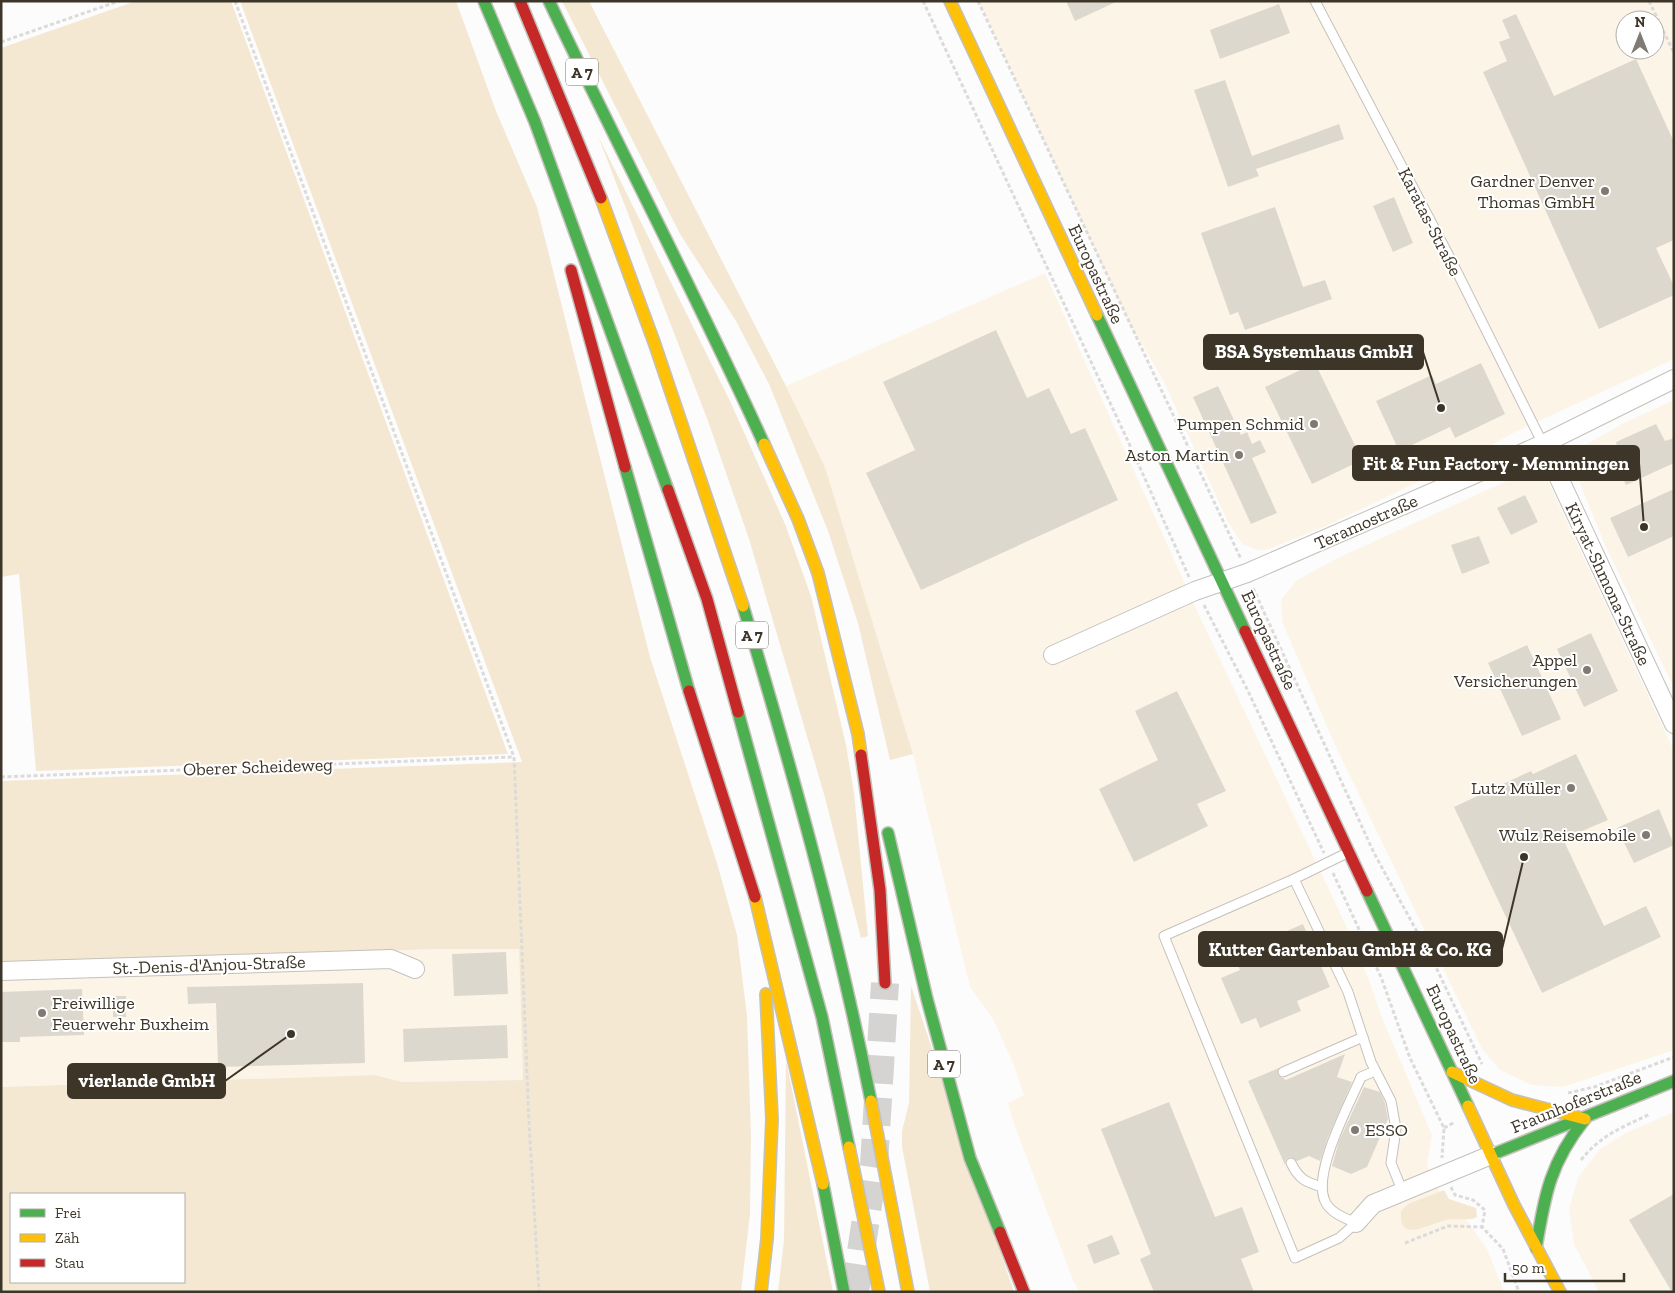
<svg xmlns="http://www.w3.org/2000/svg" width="1675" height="1293" font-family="'Zilla Slab',serif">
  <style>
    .built { fill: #fcf4e7; fill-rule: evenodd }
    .green { fill: #f4e8d3; fill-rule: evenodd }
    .building { fill: #ddd8ce }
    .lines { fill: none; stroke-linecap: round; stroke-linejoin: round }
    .highway-tunnel { stroke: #d6d4d2; stroke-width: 28; stroke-dasharray: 28 14; stroke-linecap: butt }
    .lane-casing { stroke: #c4c1bb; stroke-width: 11 }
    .street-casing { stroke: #c4c1bb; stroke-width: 20 }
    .fast-casing { stroke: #c4c1bb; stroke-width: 14 }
    .slow-casing { stroke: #c4c1bb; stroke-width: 14 }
    .jam-casing { stroke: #c4c1bb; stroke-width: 14 }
    .path { stroke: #dcdbda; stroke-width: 3; stroke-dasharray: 4 2.5; stroke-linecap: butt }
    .lane { stroke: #fff; stroke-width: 9 }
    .street { stroke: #fff; stroke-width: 18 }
    .fast { stroke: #4caf50; stroke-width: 11 }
    .slow { stroke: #ffc107; stroke-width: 11 }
    .jam { stroke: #c62828; stroke-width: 11 }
    .poi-dot { fill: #807b72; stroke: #fff; stroke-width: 2 }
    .labels { text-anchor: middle; stroke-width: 4; stroke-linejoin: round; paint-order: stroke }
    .shield { fill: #fff; stroke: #777268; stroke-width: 1 }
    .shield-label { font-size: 16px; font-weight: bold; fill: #3d3528 }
    .poi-label { font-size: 18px; fill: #3d3528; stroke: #fff; text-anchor: end }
    .street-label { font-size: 18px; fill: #3d3528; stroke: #fff }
    .leader { fill: none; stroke: #3d3528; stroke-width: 2 }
    .callout-dot { fill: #3d3528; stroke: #fff; stroke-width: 2 }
    .callout { fill: #3d3528; stroke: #3d3528; stroke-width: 2 }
    .callout-label { font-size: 19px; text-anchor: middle; font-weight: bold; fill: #fff }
  </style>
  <rect width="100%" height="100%" fill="#fcfcfc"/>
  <!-- built -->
  <g class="built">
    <path d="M979,1h695v358l-159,73 -45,25 -144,69 -60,24h-9l-15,-6 -14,-22 -65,-142 -34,-58zM1625,20h30v30h-30z"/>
    <path d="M1045,273l154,342 160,338 24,67 49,115 -5,30 15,31 19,16 26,37 17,43h-424l-7,-12 -60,-159 -5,-18 16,-8 -11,-32 -21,-46 -22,-30 -57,-233 -88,-287 -39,-81z"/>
    <path d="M1674,400v288l-68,-141 -27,-66 -2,-17 10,-20 37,-21z"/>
    <path d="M1534,472l12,5 128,274v299l-111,37 -32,-2 -31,-15 -18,-21 -147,-304 -52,-121 -2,-24 16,-20 43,-23 180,-82z"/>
    <path d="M440,949h79l4,131 -120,2 -28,-7 -374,12v-124z"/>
    <path d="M1674,1112v180h-75l-25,-48 -5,-35 9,-31 22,-29 26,-16z"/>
  </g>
  <!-- green -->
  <g class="green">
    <path d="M136,1h95l277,753 -472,17 -17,-197 -18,3v-529z"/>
    <path d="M240,1h216l40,110 41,96 113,450 67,206 20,72 10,81 4,120 -1,78 -9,78h-740v-205l374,-12 28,7 120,-2 -4,-131h-79l-439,14v-182l521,-19zM11,1194h173v88h-173z"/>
    <path d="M562,1h27l197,385 39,81 88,287 -23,6 -32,-137 -30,-92 -59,-147 -33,-63 -56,-87z"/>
    <path d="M598,136l132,265 55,123 26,72 35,149 8,48 14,143 -7,2 -37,-144 -75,-255 -41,-118z"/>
    <path d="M911,986l103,306h-84l-28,-145v-16l7,-28z"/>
    <path d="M786,1060l47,232h-55l6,-52z"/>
    <path d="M1444,1190l5,9 27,9 1,9c-10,5 -20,0 -31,3 -16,3 -48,25 -45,-9l7,-7z"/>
  </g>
  <!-- building -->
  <g class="building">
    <path d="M1066,1h52l-43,20z"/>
    <path d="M1279,4l11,29 -70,26 -10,-29z"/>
    <path d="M1516,14l38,82 82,-37 38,83v98l-18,8 18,38v9l-75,34 -116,-257 24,-11 -8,-19 11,-4 -8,-18z"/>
    <path d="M1225,80l27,76 87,-32 5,15 -88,30 3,7 -31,11 -34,-97z"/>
    <path d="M1394,197l19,46 -20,9 -20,-46z"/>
    <path d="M1275,207l28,80 22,-7 7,19 -87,31 -7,-18 -8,3 -29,-82z"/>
    <path d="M996,330l31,68 22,-10 22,46 14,-6 33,72 -197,90 -55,-117 49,-23 -32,-68z"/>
    <path d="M1315,363l47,97 -50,24 -47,-97z"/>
    <path d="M1481,363l24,51 -50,24 -5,-11 -51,24 -23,-50 56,-26 4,9z"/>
    <path d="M1218,386l23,49 6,-3 5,12 8,-4 6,12 -14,6 25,55 -26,11 -58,-127z"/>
    <path d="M1656,424l9,17 9,-3v25l-48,22 -16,-34 7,-4 -1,-5z"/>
    <path d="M1674,489v47l-46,21 -18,-39z"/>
    <path d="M1525,495l13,27 -27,13 -14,-27z"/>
    <path d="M1479,536l11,27 -28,11 -11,-29z"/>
    <path d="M1591,633l27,58 -34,16 -27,-58z"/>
    <path d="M1527,645l34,74 -39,17 -34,-73z"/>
    <path d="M1177,691l49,100 -29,13 11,22 -74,36 -35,-73 59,-29 -23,-49z"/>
    <path d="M1576,754l32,66 -45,19 41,87 42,-20 15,31 -119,56 -88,-186 77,-36 2,3z"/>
    <path d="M1659,809l15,36 -40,18 -17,-35z"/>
    <path d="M1303,924l27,63 -33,14 4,10 -41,17 -4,-10 -15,6 -20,-46 19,-8 -7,-16z"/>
    <path d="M506,952l2,42 -54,2 -2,-42z"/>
    <path d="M363,983l2,80 -147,4 -2,-64 -28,1 -1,-17z"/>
    <path d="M82,989l2,46 -64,2v5h-19v-50z"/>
    <rect x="113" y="996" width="13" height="21"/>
    <path d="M507,1025l1,33 -104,4 -1,-33z"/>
    <path d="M1345,1054l-8,23 15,5 -24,55 -8,24 -11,-5 -12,5 -6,-4 -5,2 -1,6 -37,-84 31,-13 -1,7 8,5z"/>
    <path d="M1364,1087l16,5 5,11 3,16 -21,48 -16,7 -19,-8 7,-25z"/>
    <path d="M1169,1102l46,115 27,-10 17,45 -18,7 13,33h-100l-14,-33 11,-5 -50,-125z"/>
    <path d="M1674,1194v98h-2l-43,-72z"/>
    <path d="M1112,1235l8,19 -26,10 -7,-19z"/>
  </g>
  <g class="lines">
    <!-- highway-tunnel -->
    <path class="highway-tunnel" d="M855,1292l19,-127 11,-182"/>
    <!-- lane casing -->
    <g class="lane-casing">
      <g id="lane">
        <path d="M1315,1l133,253 95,190"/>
        <path d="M1347,853l-53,26 -130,57 131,322 44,-20 17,-15c-11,-5 -26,-10 -31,-22 -13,-28 24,-96 36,-124l14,-6"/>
        <path d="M1294,879l54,113 23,70 20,39 5,28 -5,34 11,27"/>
        <path d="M1283,1072l80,-35"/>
        <path d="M1291,1163c8,16 14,19 31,24"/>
      </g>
    </g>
    <!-- street casing -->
    <g class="street-casing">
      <g id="street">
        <path d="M1543,444l131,280"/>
        <path d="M1053,655l142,-64 52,-18 221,-96 75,-33 131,-65"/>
        <path d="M1,971l390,-12 24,10"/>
        <path d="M1356,1223l17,-19 118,-49"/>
      </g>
    </g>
    <!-- fast casing -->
    <g class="fast-casing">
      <g id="fast">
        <path d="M484,1l51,121 133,368"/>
        <path d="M549,1c70,148 147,293 215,443"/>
        <path d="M1097,315l148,316"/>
        <path d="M625,467l64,224"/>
        <path d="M743,606c49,163 95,328 128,495"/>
        <path d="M738,712l84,305 27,130"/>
        <path d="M888,833l39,166 43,159 30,74"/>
        <path d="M1367,891l101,215"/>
        <path d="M1491,1155l183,-74"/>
        <path d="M823,1184l21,108"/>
        <path d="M1536,1248c9,-54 14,-85 49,-129"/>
      </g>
    </g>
    <!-- slow casing -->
    <g class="slow-casing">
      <g id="slow">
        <path d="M950,1l147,314"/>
        <path d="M601,198l53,144 89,264"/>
        <path d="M764,444l34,75 20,54 40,161 3,21"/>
        <path d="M755,897l68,287"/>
        <path d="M1452,1072l60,28 73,19"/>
        <path d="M871,1101l37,191"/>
        <path d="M1468,1106l46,99 46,87"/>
        <path d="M849,1147l30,145"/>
        <path d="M761,1292l6,-53 5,-120 -6,-125"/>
      </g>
    </g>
    <!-- jam casing -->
    <g class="jam-casing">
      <g id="jam">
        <path d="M520,1l81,197"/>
        <path d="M571,270l54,197"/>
        <path d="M668,490l39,109 31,113"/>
        <path d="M1245,631l122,260"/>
        <path d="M689,691l66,206"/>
        <path d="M861,755l19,135 5,93"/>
        <path d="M1000,1232l24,60"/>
      </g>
    </g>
    <!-- path -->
    <g class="path">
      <path d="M235,1l279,756 15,366 10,169"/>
      <path d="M923,1l210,451 56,125"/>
      <path d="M978,1l263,558"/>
      <path d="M1649,1l25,52"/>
      <path d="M1,42l118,-41"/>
      <path d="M1253,588l121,265 59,108 49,103"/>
      <path d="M1204,605l44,86 76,162"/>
      <path d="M1,777l513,-20"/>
      <path d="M1333,873l48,104 29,81 34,70 -2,30"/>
      <path d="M1568,1093l26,-6 80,-30"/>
      <path d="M1444,1128l11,-6"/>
      <path d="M1581,1160c20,-25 40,-32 69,-46"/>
      <path d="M1451,1187l4,8 18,5 12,10 -3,17 21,22 16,43"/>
      <path d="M1405,1243l43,-17 34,1"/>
    </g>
    <!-- lane -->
    <use href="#lane" class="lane"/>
    <!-- street -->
    <use href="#street" class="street"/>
    <!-- fast -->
    <use href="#fast" class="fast"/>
    <!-- slow -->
    <use href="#slow" class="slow"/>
    <!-- jam -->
    <use href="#jam" class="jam"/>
  </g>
  <!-- markers -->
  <g class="poi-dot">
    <circle cx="1605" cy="191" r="5"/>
    <circle cx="1314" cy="424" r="5"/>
    <circle cx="1239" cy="455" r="5"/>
    <circle cx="1587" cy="670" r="5"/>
    <circle cx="1571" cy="788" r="5"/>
    <circle cx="1646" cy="835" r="5"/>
    <circle cx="42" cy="1013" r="5"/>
    <circle cx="1355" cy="1130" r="5"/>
  </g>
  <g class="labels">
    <!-- shield labels -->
    <g class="shield">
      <rect x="566" y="58.5" width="32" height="27" rx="4"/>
      <rect x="736" y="621.5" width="32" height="27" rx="4"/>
      <rect x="928" y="1050.5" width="32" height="27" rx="4"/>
    </g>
    <g class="shield-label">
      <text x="582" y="78">A 7</text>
      <text x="752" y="641">A 7</text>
      <text x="944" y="1070">A 7</text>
    </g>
    <!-- poi labels -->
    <g class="poi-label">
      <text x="1595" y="187">Gardner Denver<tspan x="1595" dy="21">Thomas GmbH</tspan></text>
      <text x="1304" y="430">Pumpen Schmid</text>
      <text x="1229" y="461">Aston Martin</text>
      <text x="1577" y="666">Appel<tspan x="1577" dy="21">Versicherungen</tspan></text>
      <text x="1561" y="794">Lutz Müller</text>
      <text x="1636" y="841">Wulz Reisemobile</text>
      <text x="52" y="1009" text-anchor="start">Freiwillige<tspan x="52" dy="21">Feuerwehr Buxheim</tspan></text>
      <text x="1365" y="1136" text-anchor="start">ESSO</text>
    </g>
    <!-- street labels -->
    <g class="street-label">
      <text transform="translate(1430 222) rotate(63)" y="6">Karatas-Straße</text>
      <text transform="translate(1096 274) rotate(65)" y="6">Europastraße</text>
      <text transform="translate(1366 522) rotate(-24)" y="6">Teramostraße</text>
      <text transform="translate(1608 584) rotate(65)" y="6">Kiryat-Shmona-Straße</text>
      <text transform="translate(1269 640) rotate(65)" y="6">Europastraße</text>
      <text transform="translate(258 767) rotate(-2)" y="6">Oberer Scheideweg</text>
      <text transform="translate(209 965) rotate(-2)" y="6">St.-Denis-d'Anjou-Straße</text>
      <text transform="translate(1454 1034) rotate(65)" y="6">Europastraße</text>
      <text transform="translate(1576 1102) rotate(-22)" y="6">Fraunhoferstraße</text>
    </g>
  </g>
  <!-- callouts -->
  <path class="leader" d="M1441 408L1423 352M1644 527L1639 463M1524 857L1502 949M291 1034L225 1081"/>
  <g class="callout-dot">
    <circle cx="1441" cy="408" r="5"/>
    <circle cx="1644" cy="527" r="5"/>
    <circle cx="1524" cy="857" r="5"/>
    <circle cx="291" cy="1034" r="5"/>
  </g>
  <g class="callout">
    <rect x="1204" y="335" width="219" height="34" rx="5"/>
    <rect x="1353" y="446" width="286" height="34" rx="5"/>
    <rect x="1199" y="932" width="303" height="34" rx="5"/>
    <rect x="68" y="1064" width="157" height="34" rx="5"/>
  </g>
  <g class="callout-label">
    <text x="1314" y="358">BSA Systemhaus GmbH</text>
    <text x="1496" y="470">Fit &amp; Fun Factory - Memmingen</text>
    <text x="1350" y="956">Kutter Gartenbau GmbH &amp; Co. KG</text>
    <text x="147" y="1087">vierlande GmbH</text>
  </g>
  <!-- border -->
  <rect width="1675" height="1293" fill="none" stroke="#3d3528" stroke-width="5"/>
  <!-- legend -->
  <rect x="10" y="1193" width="175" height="90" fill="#ffffff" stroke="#b1aea9"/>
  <rect x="20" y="1209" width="25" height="8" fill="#4caf50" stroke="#b1aea9"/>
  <text x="55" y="1218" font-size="15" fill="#3d3528">Frei</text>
  <rect x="20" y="1234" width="25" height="8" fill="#ffc107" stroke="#b1aea9"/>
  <text x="55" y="1243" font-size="15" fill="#3d3528">Zäh</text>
  <rect x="20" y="1259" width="25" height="8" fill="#c62828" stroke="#b1aea9"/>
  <text x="55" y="1268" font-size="15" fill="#3d3528">Stau</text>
  <!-- north arrow -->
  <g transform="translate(1640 35)"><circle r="24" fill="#ffffff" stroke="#b1aea9"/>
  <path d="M0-4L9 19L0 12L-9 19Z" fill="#807b72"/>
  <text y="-8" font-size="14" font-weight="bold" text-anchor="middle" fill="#3d3528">N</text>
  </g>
  <!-- scale -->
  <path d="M1505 1273v8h119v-8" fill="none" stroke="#3d3528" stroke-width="2.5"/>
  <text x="1512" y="1273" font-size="15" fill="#3d3528" stroke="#ffffff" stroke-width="4" paint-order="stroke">50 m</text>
</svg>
